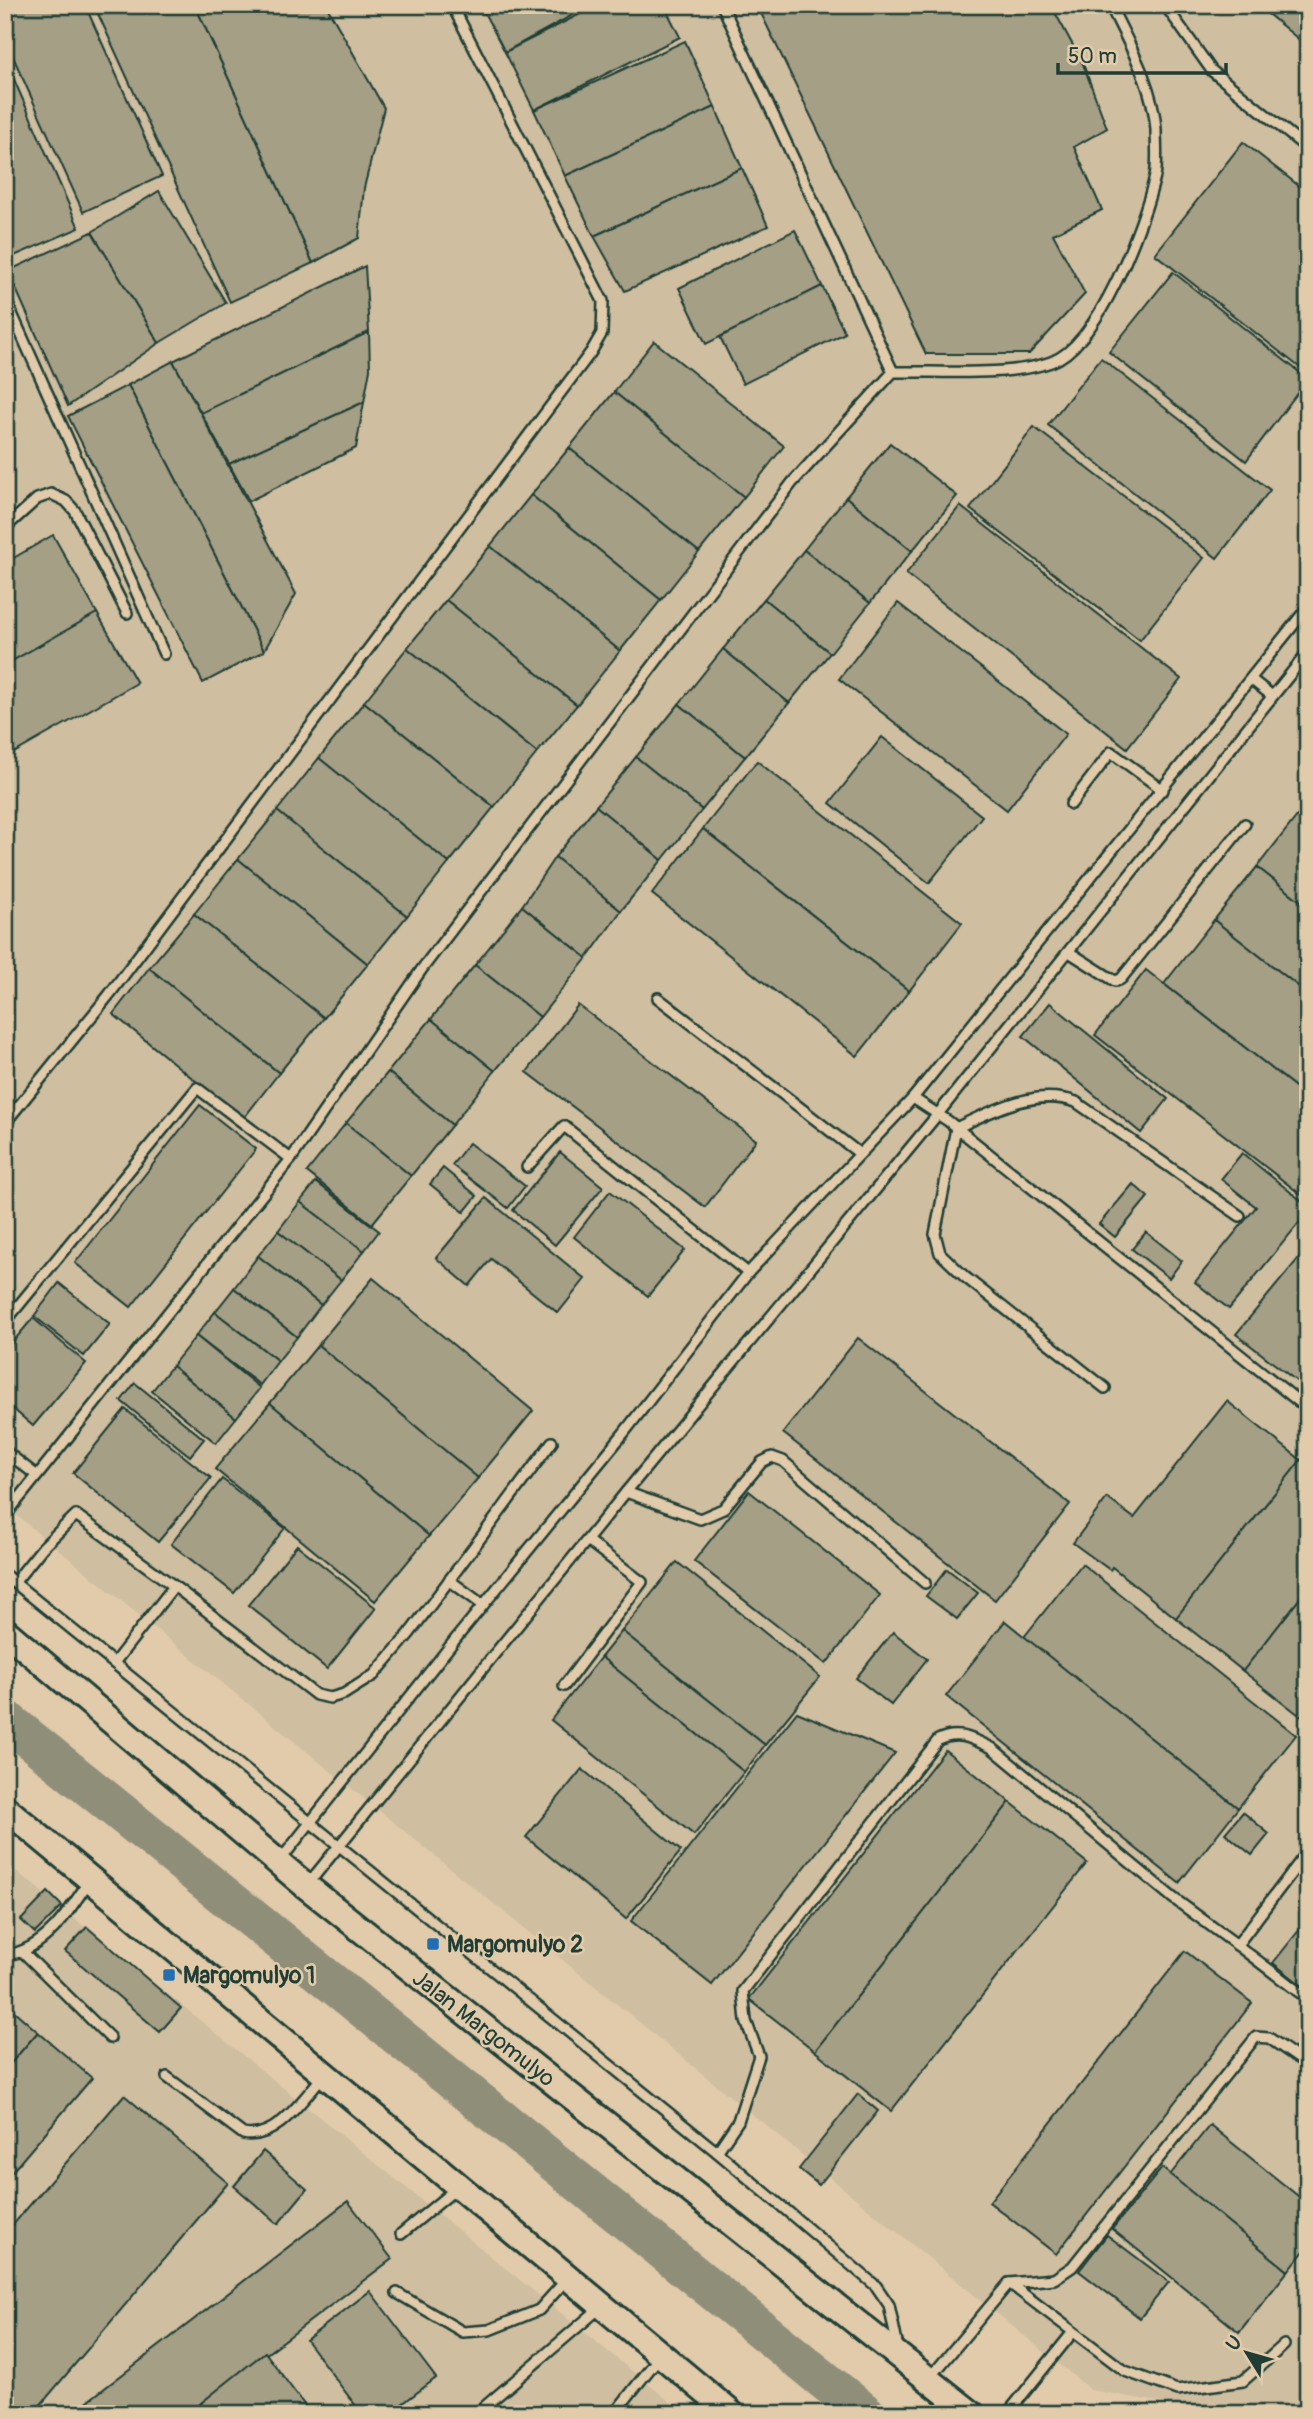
<svg xmlns="http://www.w3.org/2000/svg" width="1313" height="2419" font-family="Pangolin,sans-serif">
  <style>
    .built { fill: #cfbea0 }
    .lines { fill: none; stroke-linecap: round; stroke-linejoin: round }
    .river { stroke: #8f8f79; stroke-width: 40 }
    .building { fill: #a59f86; stroke: #1f3d34; stroke-width: 2 }
    .service-casing { stroke: #1f3d34; stroke-width: 14 }
    .secondary-casing { stroke: #1f3d34; stroke-width: 30 }
    .service { stroke: #e1cbab; stroke-width: 9 }
    .secondary { stroke: #e1cbab; stroke-width: 24 }
    .poi-dot { fill: #1f6fb2; stroke: #e1cbab; stroke-width: 2.5 }
    .labels { text-anchor: middle; stroke-width: 5; stroke-linejoin: round; paint-order: stroke }
    .poi-label { font-size: 23px; font-weight: bold; fill: #1f3d34; stroke: #e1cbab; text-anchor: start }
    .street-label { font-size: 23px; fill: #1f3d34; stroke: #e1cbab }
  </style>
  <rect width="100%" height="100%" fill="#e1cbab"/>
  <filter id="ink" filterUnits="userSpaceOnUse"><feTurbulence type="fractalNoise" baseFrequency=".0143" numOctaves="2"/><feDisplacementMap in="SourceGraphic" scale="14" xChannelSelector="R" yChannelSelector="G"/><feConvolveMatrix kernelMatrix="1 2 1 2 8 2 1 2 1" color-interpolation-filters="sRGB"/></filter>
  <g filter="url(#ink)">
    <!-- built -->
    <g class="built">
      <path d="M5,5h1303v2396l-24,13h-59l-134,-24 -1086,-884z"/>
      <path d="M5,1862l680,552h-680z"/>
    </g>
    <g class="lines">
      <!-- river -->
      <path class="river" d="M5,1719l861,695"/>
    </g>
    <!-- building -->
    <g class="building">
      <path d="M5,5h80l77,171 -79,36 -78,-173z"/>
      <path d="M94,5h101l118,258 -83,39z"/>
      <path d="M195,5h131l58,103 -20,80 -5,50 -46,25z"/>
      <path d="M480,5h111l-86,47z"/>
      <path d="M598,5h66l16,32 -146,73 -29,-58z"/>
      <path d="M757,5h294l32,59 24,64 -33,19 28,63 -49,24 32,60 -56,60h-103z"/>
      <path d="M1257,5h51v42z"/>
      <path d="M685,41l30,66 -150,69 -31,-66z"/>
      <path d="M5,59l74,169 -74,32z"/>
      <path d="M715,107l27,61 -148,68 -29,-60z"/>
      <path d="M1243,142l65,51v181l-153,-120z"/>
      <path d="M742,168l26,58 -143,65 -31,-55z"/>
      <path d="M159,191l67,112 -67,40 -67,-111z"/>
      <path d="M795,230l27,56 -116,58 -27,-56z"/>
      <path d="M92,232l67,111 -91,63 -60,-135z"/>
      <path d="M365,266l4,66 -168,81 -28,-52z"/>
      <path d="M1173,272l135,107 -62,82 -137,-109z"/>
      <path d="M822,286l23,47 -102,51 -23,-47z"/>
      <path d="M369,332l1,37 -6,33 -135,62 -28,-51z"/>
      <path d="M654,341l130,105 -40,51 -130,-105z"/>
      <path d="M1101,358l169,132 -53,68 -169,-133z"/>
      <path d="M173,361l123,233 -32,57 -136,-266z"/>
      <path d="M128,385l136,266 -61,32 -135,-267z"/>
      <path d="M614,392l130,105 -45,55 -130,-104z"/>
      <path d="M364,402l-8,46 -107,53 -20,-37z"/>
      <path d="M1034,427l170,131 -64,82 -170,-131z"/>
      <path d="M890,443l67,53 -45,55 -66,-54z"/>
      <path d="M569,448l130,104 -38,48 -130,-105z"/>
      <path d="M531,495l130,105 -41,51 -130,-105z"/>
      <path d="M846,497l66,54 -42,52 -66,-53z"/>
      <path d="M960,506l221,173 -54,69 -221,-174z"/>
      <path d="M53,535l44,78 -92,52v-102z"/>
      <path d="M490,546l130,105 -43,54 -131,-105z"/>
      <path d="M804,550l66,53 -40,50 -66,-54z"/>
      <path d="M764,599l66,54 -41,50 -66,-54z"/>
      <path d="M446,600l131,105 -40,48 -130,-105z"/>
      <path d="M898,603l168,131 -59,76 -168,-131z"/>
      <path d="M97,613l40,70 -132,75v-93z"/>
      <path d="M407,648l130,105 -43,54 -130,-105z"/>
      <path d="M723,649l66,54 -44,54 -66,-53z"/>
      <path d="M364,702l130,105 -45,56 -130,-105z"/>
      <path d="M679,704l66,53 -43,53 -66,-53z"/>
      <path d="M882,737l100,79 -53,67 -99,-80z"/>
      <path d="M636,757l66,53 -40,50 -66,-54z"/>
      <path d="M319,758l130,105 -42,53 -130,-105z"/>
      <path d="M757,761l205,162 -53,68 -206,-162z"/>
      <path d="M596,806l66,54 -41,51 -66,-54z"/>
      <path d="M277,811l130,105 -39,48 -130,-105z"/>
      <path d="M1301,811l7,5v91l-51,-40z"/>
      <path d="M703,829l206,162 -52,65 -205,-162z"/>
      <path d="M555,857l66,54 -34,47 -65,-52z"/>
      <path d="M238,859l130,105 -44,54 -130,-104z"/>
      <path d="M1257,867l51,40v87l-94,-74z"/>
      <path d="M522,906l65,52 -47,59 -65,-52z"/>
      <path d="M194,914l130,104 -45,55 -130,-105z"/>
      <path d="M1214,920l94,74v103l-144,-113z"/>
      <path d="M475,965l65,52 -45,54 -64,-52z"/>
      <path d="M149,968l130,105 -36,46 -130,-105z"/>
      <path d="M1146,970l162,127v103l-213,-165z"/>
      <path d="M1050,1003l118,96 -27,34 -118,-97z"/>
      <path d="M578,1005l178,135 -51,67 -178,-135z"/>
      <path d="M431,1019l64,52 -43,54 -64,-53z"/>
      <path d="M388,1072l64,53 -41,51 -65,-53z"/>
      <path d="M200,1105l56,44 -125,158 -56,-44z"/>
      <path d="M346,1123l65,53 -39,48 -65,-52z"/>
      <path d="M469,1143l56,43 -17,22 -56,-43z"/>
      <path d="M560,1152l43,35 -48,58 -42,-35z"/>
      <path d="M1242,1153l66,53v6l-79,97 -34,-27 61,-75 -35,-28z"/>
      <path d="M443,1168l34,28 -13,16 -34,-28z"/>
      <path d="M316,1182l63,49 -15,20 -64,-49z"/>
      <path d="M1133,1184l15,13 -33,40 -16,-13z"/>
      <path d="M610,1191l75,59 -37,46 -74,-59z"/>
      <path d="M486,1198l99,81 -27,34 -67,-54 -22,27 -33,-28z"/>
      <path d="M300,1202l64,49 -23,29 -63,-49z"/>
      <path d="M278,1231l63,49 -20,25 -63,-49z"/>
      <path d="M1146,1232l36,29 -13,17 -37,-29z"/>
      <path d="M1308,1247v143l-72,-56z"/>
      <path d="M258,1256l63,49 -24,32 -63,-49z"/>
      <path d="M373,1278l160,133 -55,67 -160,-133z"/>
      <path d="M59,1283l51,41 -26,32 -50,-40z"/>
      <path d="M234,1288l63,49 -19,24 -63,-49z"/>
      <path d="M215,1312l63,49 -18,24 -64,-49z"/>
      <path d="M33,1318l53,45 -53,63 -28,-24v-51z"/>
      <path d="M196,1336l64,52 -24,30 -64,-52z"/>
      <path d="M858,1338l212,166 -75,96 -212,-167z"/>
      <path d="M318,1345l160,133 -49,58 -159,-133z"/>
      <path d="M172,1366l64,52 -20,25 -64,-52z"/>
      <path d="M135,1383l69,56 -14,17 -69,-55z"/>
      <path d="M1227,1401l74,59 -125,158 -64,-51 -2,3 -37,-27 34,-45 27,20z"/>
      <path d="M270,1403l159,133 -54,65 -160,-132z"/>
      <path d="M125,1409l86,69 -53,64 -85,-69z"/>
      <path d="M1301,1460l7,5v123l-65,83 -67,-53z"/>
      <path d="M222,1479l63,49 -51,65 -63,-49z"/>
      <path d="M749,1491l131,104 -54,69 -132,-103z"/>
      <path d="M297,1545l79,63 -49,61 -79,-64z"/>
      <path d="M677,1562l143,115 -55,68 -143,-114z"/>
      <path d="M1082,1564l214,171 -58,73 -214,-171z"/>
      <path d="M947,1569l31,24 -21,26 -31,-23z"/>
      <path d="M1308,1588v134l-65,-51z"/>
      <path d="M1005,1621l233,187 -59,75 -233,-187z"/>
      <path d="M622,1631l143,114 -21,27 -143,-115z"/>
      <path d="M893,1632l34,27 -36,46 -35,-27z"/>
      <path d="M601,1657l143,115 -50,63 -143,-115z"/>
      <path d="M797,1712l98,41 -183,232 -81,-64z"/>
      <path d="M945,1750l65,52 -195,249 -66,-52z"/>
      <path d="M582,1769l99,82 -55,68 -100,-82z"/>
      <path d="M1010,1802l77,61 -196,248 -76,-60z"/>
      <path d="M1243,1812l26,22 -17,21 -27,-22z"/>
      <path d="M48,1892l14,14 -27,27 -14,-13z"/>
      <path d="M1308,1919v71l-35,-27z"/>
      <path d="M87,1927l94,81 -21,24 -95,-81z"/>
      <path d="M1185,1951l67,52 -196,251 -67,-52z"/>
      <path d="M5,2003l33,29 -33,38z"/>
      <path d="M38,2032l54,46 -87,102v-110z"/>
      <path d="M858,2094l20,17 -59,74 -20,-16z"/>
      <path d="M124,2095l104,88 -195,231h-28v-180z"/>
      <path d="M1210,2125l98,79v42l-20,25 -118,-96z"/>
      <path d="M263,2151l44,38 -29,35 -44,-38z"/>
      <path d="M1162,2168l126,103 -49,61 -127,-103z"/>
      <path d="M348,2201l44,58 -205,155h-116z"/>
      <path d="M1107,2235l62,47 -29,36 -61,-47z"/>
      <path d="M370,2291l66,87 -47,36h-27l-56,-74z"/>
      <path d="M265,2352l46,62h-102l-8,-11z"/>
    </g>
    <g class="lines">
      <!-- service casing -->
      <g class="service-casing">
        <g id="service">
          <path d="M722,5l171,367"/>
          <path d="M1165,5l47,66 96,78"/>
          <path d="M5,298l159,356"/>
          <path d="M5,528l32,-29 14,-5 15,7 9,10 52,102"/>
          <path d="M1252,680l19,15"/>
          <path d="M1071,804l40,-52 52,38"/>
          <path d="M5,839h1"/>
          <path d="M1069,952l46,29 6,-2 124,-155"/>
          <path d="M658,998l202,156"/>
          <path d="M913,1098l35,23 360,288"/>
          <path d="M5,1123l104,-128 482,-643 11,-19 1,-32 -151,-296"/>
          <path d="M527,1167l37,-41 184,147"/>
          <path d="M5,1322l192,-234 94,71"/>
          <path d="M1105,1388l-140,-111 -25,-24 -5,-19 21,-106c38,-18 78,-40 120,-26l164,114"/>
          <path d="M5,1451l31,24"/>
          <path d="M626,1492l74,27 23,-10 39,-47 10,-5 11,4 142,122"/>
          <path d="M5,1516l286,-357 131,-190 370,-486 101,-111c45,-1 117,5 158,-10 48,-17 93,-139 104,-186 3,-13 1,-33 1,-47 -3,-44 -27,-85 -46,-124"/>
          <path d="M5,1575l712,577 159,134 13,19 9,43"/>
          <path d="M449,1580l34,25"/>
          <path d="M14,1583l29,-36 33,-32 98,71"/>
          <path d="M114,1663l60,-77 142,109 14,3 14,-4 30,-19 35,-41 143,-192"/>
          <path d="M564,1686l78,-104 -54,-41"/>
          <path d="M1308,1851l-71,94 71,54"/>
          <path d="M279,1862l179,-226 165,-202 125,-161 165,-175 395,-491"/>
          <path d="M308,1884l318,-392 312,-378 370,-462"/>
          <path d="M24,1953l86,85"/>
          <path d="M5,1955c39,-4 64,-43 84,-74"/>
          <path d="M167,2077l76,57c34,7 60,-36 81,-59"/>
          <path d="M717,2152l21,-31 21,-65 -13,-35 -3,-30 195,-251c20,-10 35,-1 54,8l181,150 64,47"/>
          <path d="M401,2234l57,-47"/>
          <path d="M1009,2283l116,88 52,19 66,-9 41,-36"/>
          <path d="M397,2293l66,39 26,-2 50,-20 28,-31"/>
          <path d="M930,2378l79,-95 45,-4 18,-12 184,-230 13,1 39,27"/>
          <path d="M476,2414l125,-107"/>
          <path d="M614,2414l46,-58"/>
          <path d="M1007,2414l66,-82"/>
        </g>
      </g>
      <!-- secondary casing -->
      <g class="secondary-casing">
        <g id="secondary">
          <path d="M5,1631l301,255 666,528"/>
          <path d="M5,1808l727,606"/>
        </g>
      </g>
      <!-- service -->
      <use href="#service" class="service"/>
      <!-- secondary -->
      <use href="#secondary" class="secondary"/>
    </g>
  </g>
  <!-- markers -->
  <g class="poi-dot">
    <rect x="426" y="1937" width="14" height="14" rx="3.5"/>
    <rect x="162" y="1968" width="14" height="14" rx="3.5"/>
  </g>
  <g class="labels">
    <!-- poi labels -->
    <g class="poi-label">
      <text x="447" y="1952">Margomulyo 2</text>
      <text x="183" y="1983">Margomulyo 1</text>
    </g>
    <!-- street labels -->
    <g class="street-label">
      <text transform="translate(484 2028) rotate(38)" y="8">Jalan Margomulyo</text>
    </g>
  </g>
  <!-- margin -->
  <rect width="1313" height="2419" fill="none" stroke="#e1cbab" stroke-width="28"/>
  <rect x="14" y="14" width="1285" height="2391" fill="none" stroke="#1f3d34" stroke-width="2.5" filter="url(#ink)"/>
  <!-- north arrow -->
  <g transform="translate(1247 2353) rotate(307)" stroke="#e1cbab" stroke-width="5" paint-order="stroke">
  <path d="M0-5L12 26L0 18L-12 26Z" fill="#1f3d34"/>
  <text y="-10" font-size="19" font-weight="bold" text-anchor="middle" fill="#1f3d34">U</text>
  </g>
  <!-- scale -->
  <path d="M1058 63v10h168v-10" fill="none" stroke="#1f3d34" stroke-width="3.5"/>
  <text x="1068" y="63" font-size="21" fill="#1f3d34" stroke="#e1cbab" stroke-width="5" paint-order="stroke">50 m</text>
</svg>
